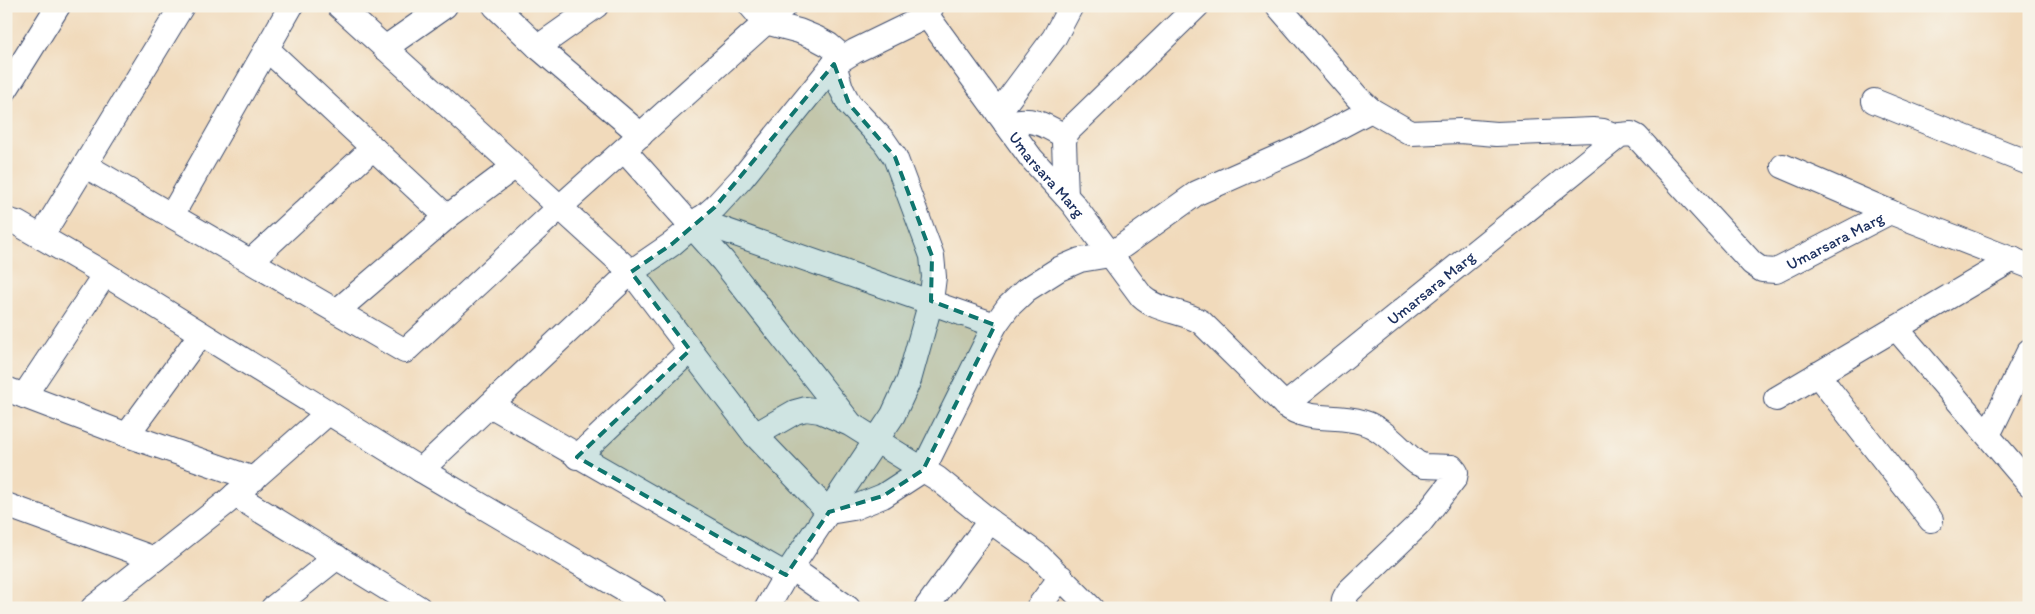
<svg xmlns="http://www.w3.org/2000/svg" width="2035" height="614" font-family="Itim,sans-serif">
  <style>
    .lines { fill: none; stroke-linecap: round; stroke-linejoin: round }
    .minor-casing { stroke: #3b496c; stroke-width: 26 }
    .minor { stroke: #fff; stroke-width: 24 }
    .marked { fill: #0f766e; fill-opacity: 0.2; stroke: #0f766e; stroke-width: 4; stroke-dasharray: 10 6; stroke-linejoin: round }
    .labels { text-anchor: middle; stroke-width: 5; stroke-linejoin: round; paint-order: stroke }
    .street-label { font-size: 16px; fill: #1b2f5e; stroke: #f7f3e8 }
  </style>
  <rect width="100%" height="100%" fill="#f7f3e8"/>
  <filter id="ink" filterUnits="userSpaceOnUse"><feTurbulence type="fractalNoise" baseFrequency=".02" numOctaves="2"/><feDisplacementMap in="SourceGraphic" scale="10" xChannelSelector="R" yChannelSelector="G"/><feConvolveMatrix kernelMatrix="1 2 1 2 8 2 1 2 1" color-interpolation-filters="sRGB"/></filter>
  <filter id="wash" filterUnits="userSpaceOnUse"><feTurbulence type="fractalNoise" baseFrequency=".0096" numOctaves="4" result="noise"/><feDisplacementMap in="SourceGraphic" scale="20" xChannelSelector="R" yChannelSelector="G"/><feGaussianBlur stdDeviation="1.12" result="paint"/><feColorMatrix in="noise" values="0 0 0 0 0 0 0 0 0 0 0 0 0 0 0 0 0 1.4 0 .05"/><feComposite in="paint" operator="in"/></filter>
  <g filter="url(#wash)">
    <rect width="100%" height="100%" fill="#f1dabb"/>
  </g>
  <g filter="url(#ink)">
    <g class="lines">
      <!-- minor casing -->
      <g class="minor-casing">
        <g id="minor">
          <path d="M339,6l292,266 124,163 74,77"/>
          <path d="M495,6l43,41 103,88"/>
          <path d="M751,6l14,16 34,9 17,7 13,7 14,12"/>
          <path id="s1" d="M920,6l111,152 42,46 69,93c15,14 41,14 59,25l84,83 335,-270 11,-1 6,3 115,126 10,7 14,1 114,-59 139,54"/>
          <path d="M1278,6l79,91 14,13 40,23 49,-2 36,3 97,-4 10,1 14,5"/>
          <path d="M538,47l58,-41"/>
          <path d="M385,48l60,-42"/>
          <path d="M267,49l180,168"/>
          <path d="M6,89l52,-83"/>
          <path d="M1874,101l155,62"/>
          <path d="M998,113l56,-75 17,-32"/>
          <path d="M1006,124c23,-8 38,0 58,12"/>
          <path d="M624,150l99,111 126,161"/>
          <path d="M86,166l319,185 155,-144 224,-201"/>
          <path d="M1783,166l107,46"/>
          <path d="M1066,196l-2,-54 3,-10 130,-126"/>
          <path d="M172,215l119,-209"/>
          <path d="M701,218l6,6 288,101"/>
          <path d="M6,220l11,3 88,51 316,196 234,138"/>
          <path d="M41,237l141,-231"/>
          <path d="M251,261l122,-113"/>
          <path d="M337,311l110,-94 67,-50"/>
          <path d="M1896,328l133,156"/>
          <path d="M1817,374l114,146"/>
          <path d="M6,389l121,46 127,44"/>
          <path d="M24,396l81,-122"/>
          <path d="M1776,399l237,-140"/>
          <path d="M490,405l296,170"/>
          <path d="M1285,405c24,18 50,9 77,17 22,6 38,28 55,41l7,3 28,1 4,5 -1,6 -35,45 -71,68c-4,6 -8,10 -3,17"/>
          <path d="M1992,427l37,-76"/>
          <path d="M127,435l74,-101"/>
          <path d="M755,435l40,-23 11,-3 14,2 30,13 88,55 52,42 48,34 53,53"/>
          <path d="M577,457l113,-107"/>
          <path d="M421,470l210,-198 41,-28 43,-37 27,-29 92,-114 21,-13 72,-35 5,-10"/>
          <path d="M235,495l184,113"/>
          <path d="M6,505l149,54"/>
          <path d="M829,512l24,-4 30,-12 40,-26 72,-145 13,-18 18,-17 33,-21 21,-9 30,-5 87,-62 106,-47 68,-36"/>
          <path d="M791,568l57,40"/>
          <path d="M93,608l134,-106 101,-89"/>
          <path d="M273,608l64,-51"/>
          <path d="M767,608l19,-33 107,-160 16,-35 22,-79 3,-24 -2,-21 -37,-99 -11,-16 -35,-37 -8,-16 -7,-24"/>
          <path d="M926,608l64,-87"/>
          <path d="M1038,608l23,-31"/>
        </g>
      </g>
      <!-- minor -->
      <use href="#minor" class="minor"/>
    </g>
  </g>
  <!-- marked area -->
  <path class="marked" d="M834,64l15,40 46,53 37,99 -1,45 64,24 -72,145 -40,26 -54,16 -43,63 -209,-118 113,-107 -59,-78 41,-28 43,-37z"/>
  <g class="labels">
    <!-- street labels -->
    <g class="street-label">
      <text dy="6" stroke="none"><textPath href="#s1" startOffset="211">Umarsara Marg</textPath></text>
      <text dy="6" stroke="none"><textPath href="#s1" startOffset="1260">Umarsara Marg</textPath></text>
      <text dy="6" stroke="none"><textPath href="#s1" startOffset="736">Umarsara Marg</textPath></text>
    </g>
  </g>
  <!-- margin -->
  <rect width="2035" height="614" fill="none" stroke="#f7f3e8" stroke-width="25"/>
</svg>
